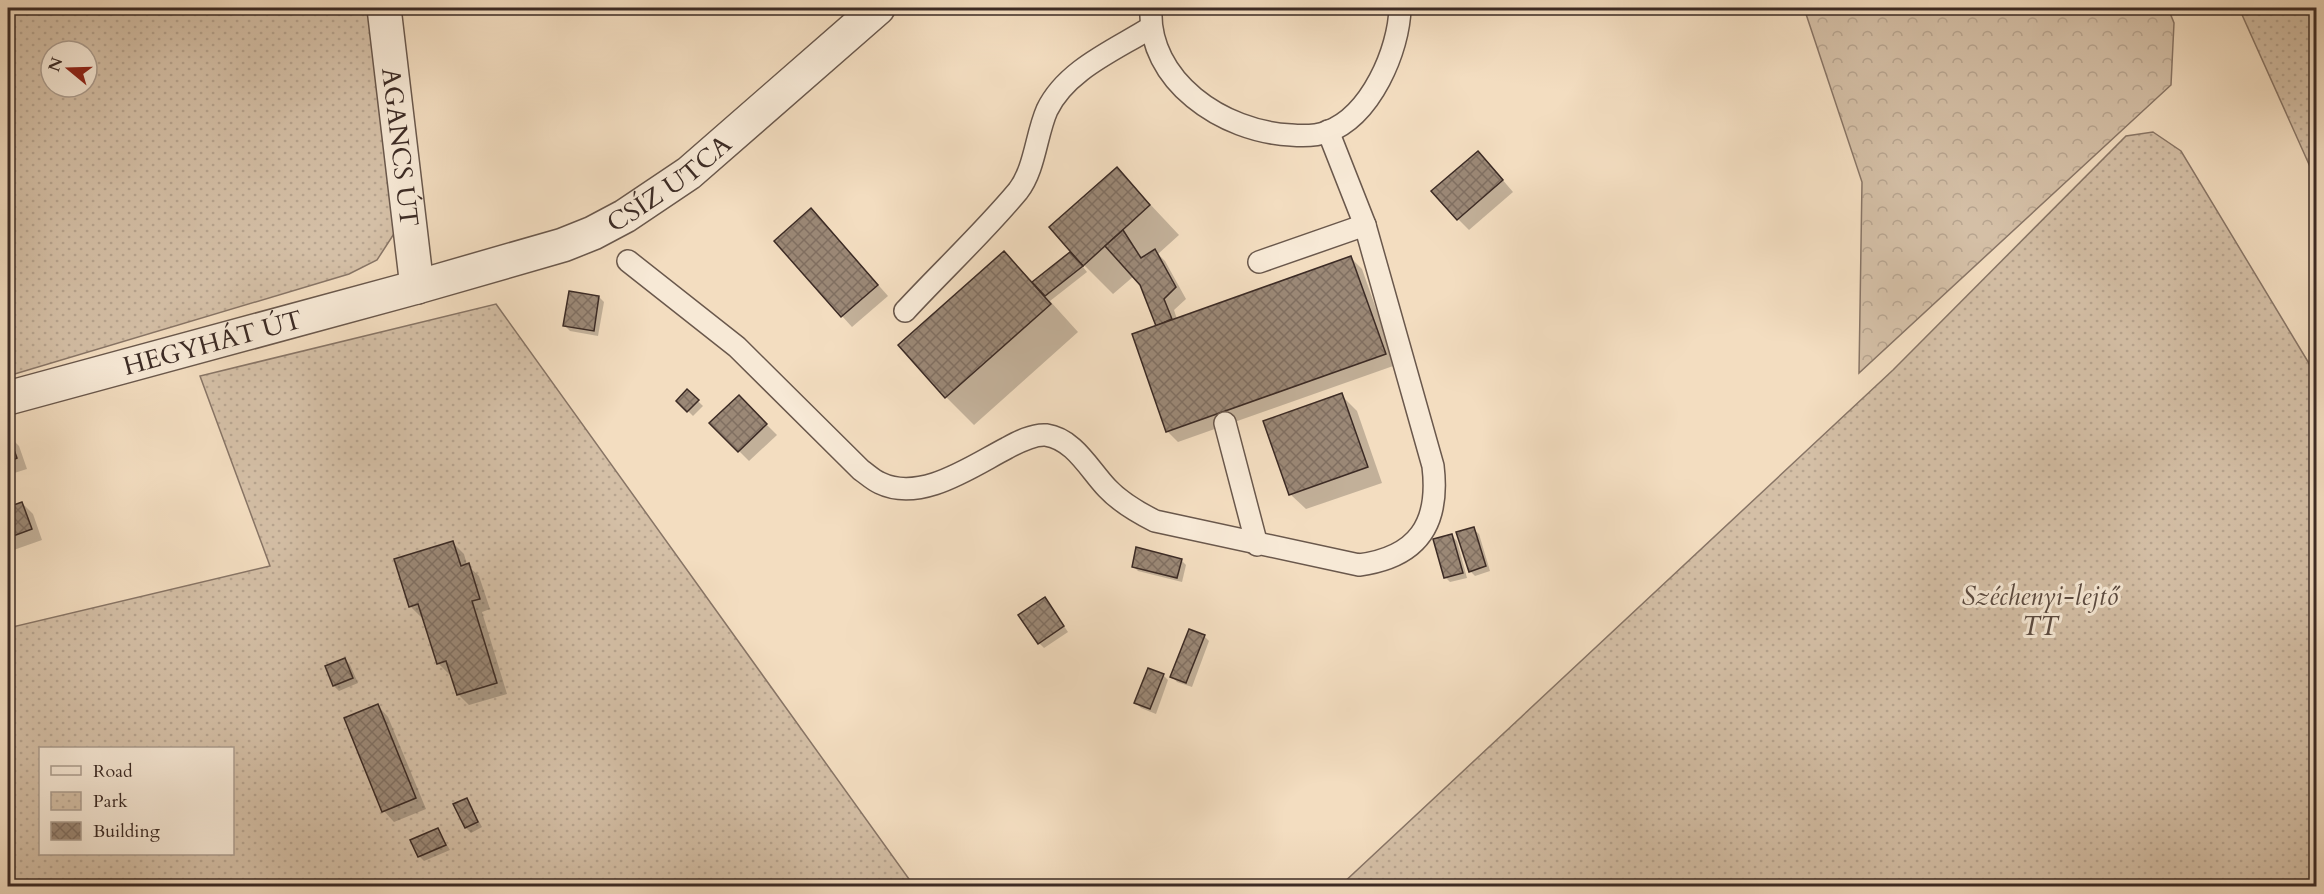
<svg xmlns="http://www.w3.org/2000/svg" width="2324" height="894" font-family="Cardo,serif">
  <style>
    .forest { fill: url(#forest-crowns); stroke: #887566; stroke-width: 1.5 }
    .park { fill: url(#park-dots); stroke: #887566; stroke-width: 1.5; fill-rule: evenodd }
    .shadow { fill: #0003 }
    .building { fill: url(#building-cross-hatch); stroke: #3c2b25; stroke-width: 1.5 }
    .lines { fill: none; stroke-linecap: round; stroke-linejoin: round }
    .lane-casing { stroke: #6a584c; stroke-width: 24 }
    .street-casing { stroke: #6a584c; stroke-width: 36 }
    .lane { stroke: #f7e9d6; stroke-width: 21 }
    .street { stroke: #f7e9d6; stroke-width: 33 }
    .labels { text-anchor: middle; stroke-width: 6; stroke-linejoin: round; paint-order: stroke }
    .street-label { font-size: 26px; fill: #3c2b25; stroke: #f7e9d6 }
    .park-label { font-size: 26px; font-style: italic; fill: #5a493f; stroke: #f7e9d6 }
  </style>
  <defs>
    <pattern id="forest-crowns" width="20" height="18" patternUnits="userSpaceOnUse" patternTransform="scale(1.5)"><rect width="20" height="18" fill="#d4bfa6"/><path d="M2 6a3 3 0 1 1 6 0M12 15a3 3 0 1 1 6 0" fill="none" stroke="#b7a48f"/></pattern>
    <pattern id="park-dots" width="8" height="8" patternUnits="userSpaceOnUse" patternTransform="scale(1.5)"><rect width="8" height="8" fill="#d4bfa6"/><path d="M2 2h.1M6 6h.1" fill="none" stroke="#b7a48f" stroke-width="1.8" stroke-linecap="round"/></pattern>
    <pattern id="building-cross-hatch" width="8" height="8" patternUnits="userSpaceOnUse" patternTransform="scale(1.5)"><rect width="8" height="8" fill="#9b8876"/><path d="M0 0l8 8M0 8l8-8" fill="none" stroke="#806f61"/></pattern>
  </defs>
  <rect width="100%" height="100%" fill="#f3ddc0"/>
  <filter id="stains"><feTurbulence type="fractalNoise" baseFrequency=".00333" numOctaves="4"/><feColorMatrix values="0 0 0 0 .2 0 0 0 0 .09 0 0 0 0 .02 0 0 0 .5 -.17"/></filter>
  <radialGradient id="worn" r=".72"><stop offset=".6" stop-color="#630" stop-opacity="0"/><stop offset="1" stop-color="#630" stop-opacity=".3"/></radialGradient>
  <!-- forest -->
  <path class="forest" d="M1804,8h364l6,15 -3,62 -312,288 3,-191z"/>
  <!-- park -->
  <g class="park">
    <path d="M8,8h359l9,44 23,174 -22,34 -28,14 -341,102zM51,51h36v36h-36z"/>
    <path d="M2239,8h77v172z"/>
    <path d="M2153,132l28,19 135,224v511h-976l553,-516 233,-234z"/>
    <path d="M496,304l418,582h-906v-258l262,-62 -70,-190zM40,748h192v106h-192z"/>
  </g>
  <!-- shadow -->
  <g class="shadow">
    <path d="M1489,164l24,28 -44,38 -11,-11z"/>
    <path d="M1117,169l62,66 -21,19 7,7 21,38 -12,11 3,9 174,-61 11,11 34,96 -218,77 -11,-11 -9,-104 -17,-43 -7,-8 -21,18 -29,-29 -1,2 4,5 -37,29 28,31 -104,93 -28,-28 58,-144 30,30 39,-31z"/>
    <path d="M822,221l66,75 -36,31 -10,-11z"/>
    <path d="M599,297l5,5 -6,34 -28,-5 -5,-5z"/>
    <path d="M687,391l16,15 -10,10 -15,-15z"/>
    <path d="M1341,395l16,16 25,72 -76,26 -16,-15z"/>
    <path d="M739,397l38,38 -28,26 -38,-38z"/>
    <path d="M8,435l11,11 8,23 -19,6z"/>
    <path d="M22,503l11,11 9,26 -34,12v-44z"/>
    <path d="M1473,529l6,5 11,37 -15,5 -5,-5z"/>
    <path d="M1452,536l5,5 10,37 -17,4 -5,-5z"/>
    <path d="M453,543l11,11 3,11 12,11 11,33 -8,3 25,82 -38,11 -11,-11 -6,-21 -3,1 -11,-11 -14,-47 -3,1 -11,-11z"/>
    <path d="M1181,560l5,5 -4,17 -44,-11 -5,-5z"/>
    <path d="M1049,604l19,28 -24,16 -5,-5z"/>
    <path d="M1204,636l5,5 -17,46 -15,-5 -5,-6z"/>
    <path d="M345,659l5,6 8,18 -19,8 -5,-5z"/>
    <path d="M1163,675l5,5 -12,34 -15,-6 -5,-5z"/>
    <path d="M378,706l10,11 38,92 -32,13 -10,-11 -39,-92z"/>
    <path d="M467,799l15,28 -11,6 -5,-5z"/>
    <path d="M438,830l12,20 -26,11 -5,-5z"/>
  </g>
  <!-- building -->
  <g class="building">
    <path d="M1478,151l25,29 -46,40 -26,-29z"/>
    <path d="M1117,167l33,38 -67,61 -34,-39z"/>
    <path d="M811,208l67,77 -37,32 -67,-76z"/>
    <path d="M1123,230l18,28 14,-9 21,38 -12,12 8,20 -16,7 -16,-41 -35,-39z"/>
    <path d="M1004,251l47,53 -106,94 -47,-53z"/>
    <path d="M1070,252l13,14 -38,30 -13,-14z"/>
    <path d="M1351,256l35,98 -220,78 -34,-98z"/>
    <path d="M569,291l30,5 -5,35 -31,-5z"/>
    <path d="M687,389l12,11 -12,12 -11,-11z"/>
    <path d="M1342,393l26,74 -79,28 -26,-74z"/>
    <path d="M739,395l28,29 -29,28 -29,-29z"/>
    <path d="M8,433l9,25 -9,4z"/>
    <path d="M22,502l10,27 -24,9v-31z"/>
    <path d="M1474,527l12,39 -17,6 -13,-40z"/>
    <path d="M1452,534l11,39 -19,5 -11,-39z"/>
    <path d="M453,541l8,25 8,-3 11,36 -8,2 25,82 -40,12 -11,-34 -9,3 -19,-60 -9,3 -15,-48z"/>
    <path d="M1136,547l46,12 -5,19 -45,-11z"/>
    <path d="M1045,597l19,29 -26,18 -20,-29z"/>
    <path d="M1189,629l16,6 -19,48 -16,-6z"/>
    <path d="M345,658l8,20 -20,8 -8,-20z"/>
    <path d="M1148,668l16,6 -14,35 -16,-6z"/>
    <path d="M378,704l38,94 -34,14 -38,-94z"/>
    <path d="M467,798l11,24 -13,6 -12,-24z"/>
    <path d="M438,828l8,17 -28,12 -8,-17z"/>
  </g>
  <g class="lines">
    <!-- lane casing -->
    <g class="lane-casing">
      <g id="lane">
        <path d="M1151,8c-4,73 72,124 140,127 11,1 25,1 36,-3 44,-16 72,-82 73,-124"/>
        <path d="M628,261l109,86 124,123c6,4 12,10 19,13 41,20 92,-17 127,-35 11,-6 26,-14 39,-13 28,4 43,34 61,53 13,14 30,24 48,33l204,44c59,-8 81,-41 74,-99l-68,-241 -37,-94"/>
        <path d="M1259,262l106,-37"/>
        <path d="M905,311c37,-40 78,-78 113,-120 17,-22 18,-56 29,-81 19,-40 68,-60 103,-82"/>
        <path d="M1225,423l32,122"/>
      </g>
    </g>
    <!-- street casing -->
    <g class="street-casing">
      <g id="street">
        <path id="s1" d="M384,8l33,279"/>
        <path id="s2" d="M8,398l409,-111 146,-42 30,-12 32,-17 64,-43 189,-165"/>
      </g>
    </g>
    <!-- lane -->
    <use href="#lane" class="lane"/>
    <!-- street -->
    <use href="#street" class="street"/>
  </g>
  <g class="labels">
    <!-- street labels -->
    <g class="street-label">
      <text dy="9" stroke="none"><textPath href="#s1" startOffset="140">AGANCS ÚT</textPath></text>
      <text dy="9" stroke="none"><textPath href="#s2" startOffset="699">CSÍZ UTCA</textPath></text>
      <text dy="9" stroke="none"><textPath href="#s2" startOffset="212">HEGYHÁT ÚT</textPath></text>
    </g>
    <!-- park labels -->
    <g class="park-label">
      <text x="2040" y="605">Széchenyi-lejtő<tspan x="2040" dy="30">TT</tspan></text>
    </g>
  </g>
  <!-- margin -->
  <rect width="2324" height="894" fill="none" stroke="#f3ddc0" stroke-width="30"/>
  <rect x="9" y="9" width="2306" height="876" fill="none" stroke="#3c2b25" stroke-width="3"/>
  <rect x="15" y="15" width="2294" height="864" fill="none" stroke="#3c2b25" stroke-width="1.5"/>
  <!-- legend -->
  <rect x="39" y="747" width="195" height="108" fill="#f7e9d6" stroke="#ac9d8f" stroke-width="1.5"/>
  <rect x="51" y="766" width="30" height="9" fill="#f7e9d6" stroke="#ac9d8f" stroke-width="1.5"/>
  <text x="93" y="777" font-size="18" fill="#3c2b25">Road</text>
  <rect x="51" y="792" width="30" height="18" fill="url(#park-dots)" stroke="#ac9d8f" stroke-width="1.5"/>
  <text x="93" y="807" font-size="18" fill="#3c2b25">Park</text>
  <rect x="51" y="822" width="30" height="18" fill="url(#building-cross-hatch)" stroke="#ac9d8f" stroke-width="1.5"/>
  <text x="93" y="837" font-size="18" fill="#3c2b25">Building</text>
  <!-- north arrow -->
  <g transform="translate(69 69) rotate(289)"><circle r="28" fill="#f7e9d6" stroke="#ac9d8f" stroke-width="1.5"/>
  <path d="M0-4.5L10 22L0 15L-10 22Z" fill="#8f2418"/>
  <text y="-9" font-size="16" font-weight="bold" text-anchor="middle" fill="#3c2b25">N</text>
  </g>
  <rect width="100%" height="100%" filter="url(#stains)"/>
  <rect width="100%" height="100%" fill="url(#worn)"/>
</svg>
